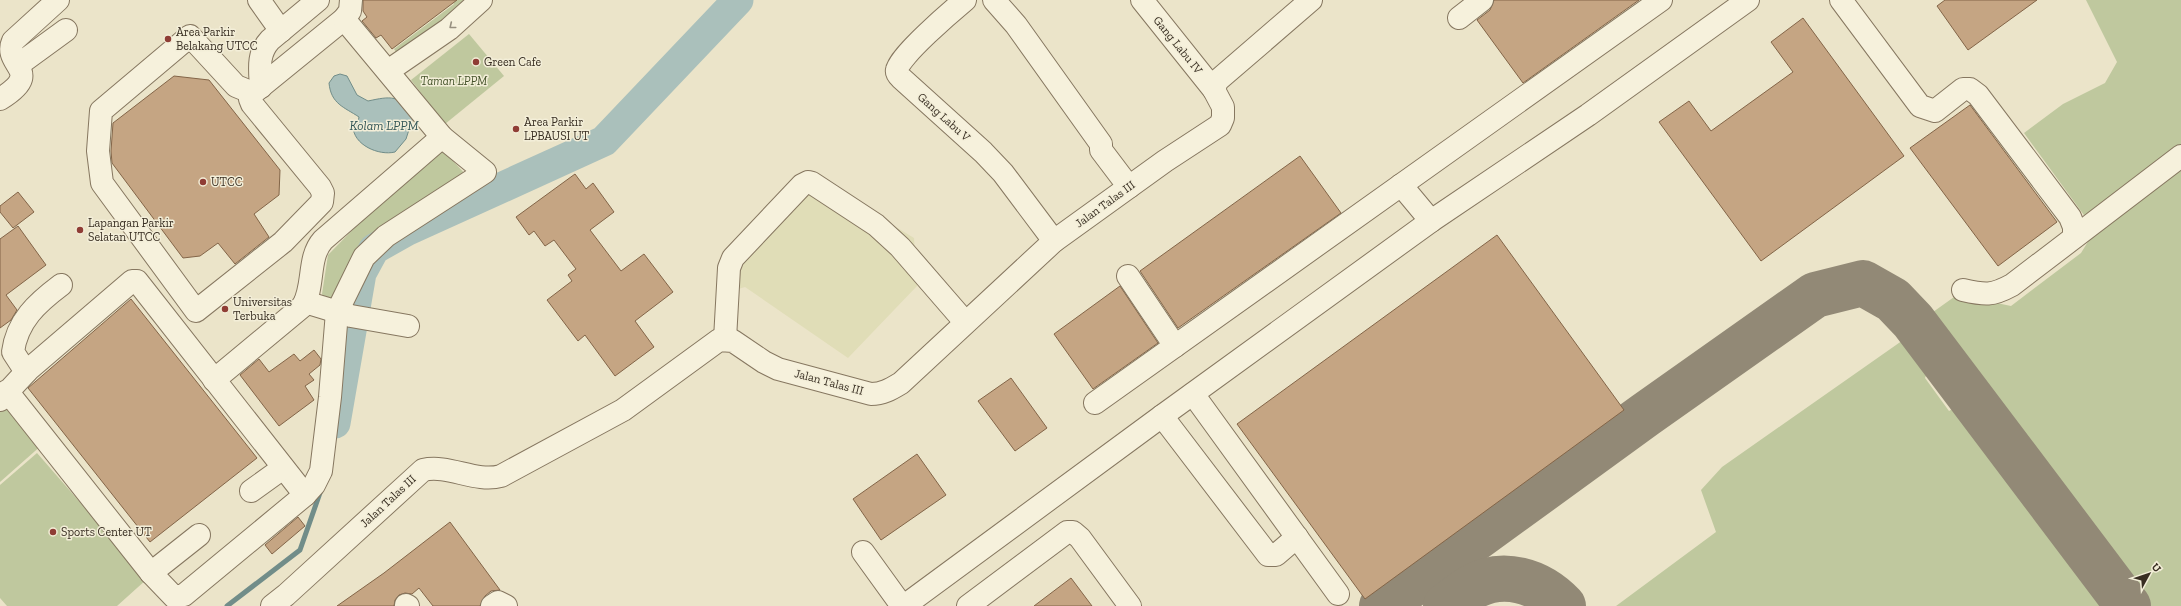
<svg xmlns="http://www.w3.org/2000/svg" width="2181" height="606" font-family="'Zilla Slab',serif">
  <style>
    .farmland { fill: #e0ddb7 }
    .green { fill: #bfc89e }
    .water { fill: #aac0bb; stroke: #718d89 }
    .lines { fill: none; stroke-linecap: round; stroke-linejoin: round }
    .stream { stroke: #718d89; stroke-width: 5 }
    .river { stroke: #aac0bb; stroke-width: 31 }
    .taxiway { stroke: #928976; stroke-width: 46 }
    .building { fill: #c5a583; stroke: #836548 }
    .minor-casing { stroke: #867760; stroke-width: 24 }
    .minor { stroke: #f6f1dc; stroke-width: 22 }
    .oneway { stroke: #97907f }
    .poi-dot { fill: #8f3d35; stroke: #f3eed8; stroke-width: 1.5 }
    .labels { text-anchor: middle; stroke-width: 3; stroke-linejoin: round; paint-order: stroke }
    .poi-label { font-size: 12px; fill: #382e22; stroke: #f3eed8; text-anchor: start }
    .street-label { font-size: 12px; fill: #382e22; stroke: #f3eed8 }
    .park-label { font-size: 12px; font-style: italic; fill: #44522a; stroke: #f3eed8 }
    .water-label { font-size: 13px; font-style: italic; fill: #325556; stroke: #f3eed8 }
  </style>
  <rect width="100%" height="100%" fill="#ebe4c9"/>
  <!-- farmland -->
  <path class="farmland" d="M809,174l105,64 3,48 -69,72 -103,-71 -14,4 4,-40z"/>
  <!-- green -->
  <g class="green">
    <path d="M451,0h20l-71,58 -6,-9 60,-45z"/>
    <path d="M2086,0h95v606h-40l-208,-294 38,-27 21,17 19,4 70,-53 8,-13v-18l-65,-89 39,-29 42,-21 12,-21z"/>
    <path d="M469,34l35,42 -59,48 -34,-44z"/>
    <path d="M441,148l26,28 -91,62 -47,66 -7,-10 6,-39 44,-45z"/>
    <path d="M1906,338l24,28 -5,12 24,33 9,-5 149,200h-491l100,-74 -15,-42 21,-23z"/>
    <path d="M7,399l36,45 -43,38v-76z"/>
    <path d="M37,453l110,126 -30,27h-110l-7,-8v-113z"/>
  </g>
  <!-- water -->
  <path class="water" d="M340,74l7,2 10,19 11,6c23,-5 31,-6 46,13l-8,25 -11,13c-16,4 -42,-7 -42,-26l5,-4 1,-5c-15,-10 -28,-13 -30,-34l5,-7z"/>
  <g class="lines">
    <!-- stream -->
    <path class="stream" d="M227,606l73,-56 21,-60"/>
    <!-- river -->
    <path class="river" d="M335,423l26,-150 13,-24 32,-18 198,-90 134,-141"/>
    <!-- taxiway -->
    <g class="taxiway">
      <path d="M1382,606l263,-191 170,-120 48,-12 30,17 20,21 215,285"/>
      <path d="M1446,606c8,-6 16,-13 25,-18 32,-19 68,-7 92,18"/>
    </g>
  </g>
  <!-- building -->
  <g class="building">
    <path d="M363,0h94l-65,49 -11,-14 -5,3 -14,-17 5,-4 -4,-6z"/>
    <path d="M1494,0h145l-116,83 -46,-63 13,-10z"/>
    <path d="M1945,0h92l-69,50 -31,-44z"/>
    <path d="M1803,18l101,138 -143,105 -102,-139 30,-21 22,30 82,-59 -22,-30z"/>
    <path d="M174,76l35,4 71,90 -1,25 -25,19 15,23 -34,27 -17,-21 -18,13 -17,2 -71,-95 -1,-12 2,-28z"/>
    <path d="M1970,105l87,117 -59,44 -88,-118z"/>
    <path d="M1300,156l41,57 -163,115 -38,-57z"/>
    <path d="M575,174l11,15 7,-6 21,29 -24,18 31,41 23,-17 29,38 -38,29 19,26 -39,29 -30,-41 -7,6 -31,-41 25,-19 -4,-6 8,-6 -22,-29 -9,6 -11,-15 -5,4 -13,-18z"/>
    <path d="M18,192l16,20 -21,16 -13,-16v-6z"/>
    <path d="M18,226l28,39 -40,30 11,15 -6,10 -11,8v-89z"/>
    <path d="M1497,235l127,175 -259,189 -128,-175z"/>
    <path d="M1120,286l38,57 -65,46 -39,-55z"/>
    <path d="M131,299l126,159 -107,84 -122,-154z"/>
    <path d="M314,350l7,9 -1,6 -11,9 5,6 -9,6 9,14 -35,26 -39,-51 19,-16 10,13 25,-18 6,7z"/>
    <path d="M1011,378l36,50 -32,23 -37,-50z"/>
    <path d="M917,454l29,41 -65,45 -28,-41z"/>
    <path d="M298,517l7,9 -33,28 -7,-9z"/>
    <path d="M450,522l50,68 -9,1 -6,5 -5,10h-47l-14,-18 -7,6 -7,-1 -6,2 -4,5 -1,6h-57l47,-33z"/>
    <path d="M1071,578l21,28h-58z"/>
  </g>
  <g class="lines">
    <!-- minor casing -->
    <g class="minor-casing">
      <g id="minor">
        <path d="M259,0l22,31"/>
        <path d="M965,0c-12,10 -67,57 -68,70 -1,3 2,6 4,8l82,74 20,21 51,68"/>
        <path d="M994,0l22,25 85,119v6l28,37"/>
        <path d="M1142,0l72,90"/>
        <path d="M1841,0l79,106 15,5 28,-22h7l8,6 92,122 4,10v10"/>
        <path d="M1459,18l23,-18"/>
        <path d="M18,65l48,-35"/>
        <path d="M388,71l61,-42 32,-29"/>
        <path d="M261,87c-1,-17 -4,-33 9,-47l48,-40"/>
        <path d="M253,93l-17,-7 -46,-50 -89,75 -3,40 4,32 94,128 87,-69 39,-40 1,-9 -3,-6 -68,-83 -2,-5 3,-6 91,-74 6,-8 1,-11"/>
        <path d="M0,99c46,-28 2,-33 13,-58l45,-41"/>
        <path d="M1401,185l30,36"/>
        <path d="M1128,276l47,70"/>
        <path d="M1963,290c22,5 29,6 49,-5l169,-129"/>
        <path d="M305,302l46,14 57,10"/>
        <path d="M725,339l4,-71 4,-10 69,-73 6,-3 4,1 64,42 24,22 65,75"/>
        <path d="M26,372l-13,-20c4,-31 24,-49 48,-67"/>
        <path d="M214,380l89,-74c12,-21 4,-48 20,-66l119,-103"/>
        <path d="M1193,394l145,200"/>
        <path d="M0,400l28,-30 104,-89h5l168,214 -121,100 -10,2 -23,-24 -144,-182"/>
        <path d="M1095,403l566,-403"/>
        <path d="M1162,416l106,139h8l21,-18"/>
        <path d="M251,491l32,-23"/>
        <path d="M305,495l9,-10 7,-14 9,-74 7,-85 27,-55 22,-21 99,-64 -43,-35 -98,-118"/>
        <path d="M863,552l39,54"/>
        <path d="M151,573l48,-38"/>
        <path d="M406,605l2,1"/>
        <path d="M272,606l14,-11 137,-125c26,-6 52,13 78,6l122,-66 96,-70 14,1 31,21 14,7 93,25c12,0 20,-5 30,-11l153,-142 111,-80 55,-36 3,-7v-11l-9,-17 3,-9 94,-81"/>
        <path d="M492,606l6,-4 8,4"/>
        <path d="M904,606l258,-190 269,-195 157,-106 160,-115"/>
        <path d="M968,606l99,-74h6l7,6 50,68"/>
      </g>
    </g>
    <!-- minor -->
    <use href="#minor" class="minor"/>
  </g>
  <!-- one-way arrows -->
  <defs><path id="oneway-chevron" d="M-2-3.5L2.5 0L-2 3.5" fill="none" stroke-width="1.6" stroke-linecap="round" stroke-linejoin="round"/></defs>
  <use class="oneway" href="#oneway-chevron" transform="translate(452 26) rotate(141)"/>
  <!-- markers -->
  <g class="poi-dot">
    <circle cx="168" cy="39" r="4"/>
    <circle cx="476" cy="62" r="4"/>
    <circle cx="516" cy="129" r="4"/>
    <circle cx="203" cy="182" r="4"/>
    <circle cx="80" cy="230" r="4"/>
    <circle cx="225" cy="309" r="4"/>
    <circle cx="53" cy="532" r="4"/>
  </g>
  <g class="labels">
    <!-- poi labels -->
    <g class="poi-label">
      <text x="176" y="36">Area Parkir<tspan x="176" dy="14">Belakang UTCC</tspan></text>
      <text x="484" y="66">Green Cafe</text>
      <text x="524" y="126">Area Parkir<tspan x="524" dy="14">LPBAUSI UT</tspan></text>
      <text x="211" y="186">UTCC</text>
      <text x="88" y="227">Lapangan Parkir<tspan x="88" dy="14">Selatan UTCC</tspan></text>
      <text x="233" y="306">Universitas<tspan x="233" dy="14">Terbuka</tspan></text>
      <text x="61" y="536">Sports Center UT</text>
    </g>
    <!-- street labels -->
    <g class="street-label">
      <text transform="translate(1178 45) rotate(51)" y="4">Gang Labu IV</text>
      <text transform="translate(944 117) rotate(42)" y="4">Gang Labu V</text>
      <text transform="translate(1105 204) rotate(-36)" y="4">Jalan Talas III</text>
      <text transform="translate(829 382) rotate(15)" y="4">Jalan Talas III</text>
      <text transform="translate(388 501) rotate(-43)" y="4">Jalan Talas III</text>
    </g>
    <!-- park labels -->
    <g class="park-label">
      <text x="454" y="85">Taman LPPM</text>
    </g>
    <!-- water labels -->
    <g class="water-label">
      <text x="384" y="130">Kolam LPPM</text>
    </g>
  </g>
  <!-- north arrow -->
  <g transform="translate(2149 574) rotate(50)" stroke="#f3eed8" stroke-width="3" paint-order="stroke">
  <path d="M0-3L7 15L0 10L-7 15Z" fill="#382e22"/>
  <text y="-6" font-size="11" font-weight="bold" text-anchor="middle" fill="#382e22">U</text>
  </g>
</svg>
